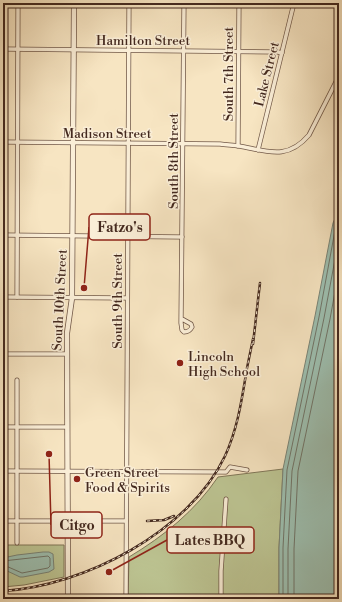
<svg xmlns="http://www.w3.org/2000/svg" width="342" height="602" font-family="'Libre Bodoni',serif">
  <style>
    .green { fill: #bdc593; stroke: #807759 }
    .water { fill: #9dbfb0; stroke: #798376 }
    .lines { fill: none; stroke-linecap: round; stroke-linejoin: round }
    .shore { stroke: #707468; stroke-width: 1 }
    .minor-casing { stroke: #715848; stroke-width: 5 }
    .tertiary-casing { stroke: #715848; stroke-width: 6 }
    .minor { stroke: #faeed7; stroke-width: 3.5 }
    .tertiary { stroke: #faeed7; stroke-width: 4.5 }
    .rail-casing { stroke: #44291f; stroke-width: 2.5 }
    .rail { stroke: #faeed7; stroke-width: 1; stroke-dasharray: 3; stroke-linecap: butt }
    .poi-dot { fill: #8f2418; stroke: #faeed7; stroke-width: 1.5 }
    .labels { text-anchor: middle; stroke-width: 3; stroke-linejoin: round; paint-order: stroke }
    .street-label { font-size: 13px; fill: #44291f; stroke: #faeed7 }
    .poi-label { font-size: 13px; fill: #44291f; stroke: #faeed7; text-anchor: start }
    .leader { fill: none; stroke: #8f2418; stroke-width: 1.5 }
    .callout-dot { fill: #8f2418; stroke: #faeed7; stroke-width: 1.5 }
    .callout { fill: #faeed7; stroke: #8f2418; stroke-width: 1.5 }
    .callout-label { font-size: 14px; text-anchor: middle; font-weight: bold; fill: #44291f }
  </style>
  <rect width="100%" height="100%" fill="#f7e5c2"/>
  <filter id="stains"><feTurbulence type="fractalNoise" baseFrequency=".005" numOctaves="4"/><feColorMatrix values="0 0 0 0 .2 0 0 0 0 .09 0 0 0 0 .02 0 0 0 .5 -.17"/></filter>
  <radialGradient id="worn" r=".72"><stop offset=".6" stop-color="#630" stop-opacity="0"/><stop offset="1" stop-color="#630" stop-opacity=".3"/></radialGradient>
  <!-- green -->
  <g class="green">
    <path d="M283,469l-4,79v51h-151l1,-42c35,-21 66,-46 89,-80z"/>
    <path d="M3,545h61v32l-40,8 -21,2z"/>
  </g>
  <!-- water -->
  <g class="water">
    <path d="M339,210v389h-60v-51l4,-79 32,-153 18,-93z"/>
    <path d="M43,552h6l4,2 1,15 -5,3 -26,5h-3l-17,-8v-11l14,-3z"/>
  </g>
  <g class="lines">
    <!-- shore -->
    <g class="shore">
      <path d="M3,561l45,-5 2,2v8l-2,2 -26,5 -16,-7h-3"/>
      <path d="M283,599v-51l4,-78 32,-153 17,-92 3,-6"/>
      <path d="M288,599v-50l4,-78 32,-153 15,-80"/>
      <path d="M294,599v-50l4,-78 32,-152 9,-49"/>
    </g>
    <!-- minor casing -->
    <g class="minor-casing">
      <g id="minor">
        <path d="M3,49l275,3 4,1"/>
        <path d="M3,142l217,2c6,1 13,1 19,2 28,5 48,15 70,-11l30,-59"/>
        <path d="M238,146l1,-143"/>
        <path d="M258,150l36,-147"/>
        <path d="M3,235l179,2"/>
        <path d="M3,297l124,1"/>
        <path d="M17,297l1,-294"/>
        <path d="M182,319l9,5 1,3c-2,4 -4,5 -8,5l-2,-2 -1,-7 3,-320"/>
        <path d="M3,354h64"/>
        <path d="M17,380v163"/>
        <path d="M3,427h64"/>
        <path d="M3,471l223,1 4,-5 17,3"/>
        <path d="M3,521h123"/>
        <path d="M126,599l3,-596"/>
        <path d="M221,599v-28l5,-72"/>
      </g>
    </g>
    <!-- tertiary casing -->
    <g class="tertiary-casing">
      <path id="tertiary" d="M68,599l-1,-266 5,-35 2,-295"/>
    </g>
    <!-- minor -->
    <use href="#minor" class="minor"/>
    <!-- tertiary -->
    <use href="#tertiary" class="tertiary"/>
    <!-- rail casing -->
    <g class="rail-casing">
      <g id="rail">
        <path d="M253,344l5,-44 2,-17"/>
        <path d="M147,521l17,-1 10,-4"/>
        <path d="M3,591c81,-5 186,-59 222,-135 13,-28 17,-58 22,-88 2,-10 4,-19 6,-29"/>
      </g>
    </g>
    <!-- rail -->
    <use href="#rail" class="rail"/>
  </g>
  <!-- markers -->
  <g class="poi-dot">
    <circle cx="180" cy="363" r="4"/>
    <circle cx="77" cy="479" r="4"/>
  </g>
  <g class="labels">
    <!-- street labels -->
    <g class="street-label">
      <text x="143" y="45">Hamilton Street</text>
      <text transform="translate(228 74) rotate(-90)" y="5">South 7th Street</text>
      <text transform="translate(266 74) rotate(-76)" y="5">Lake Street</text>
      <text x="107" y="138">Madison Street</text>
      <text transform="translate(173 161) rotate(-90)" y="5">South 8th Street</text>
      <text transform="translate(59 300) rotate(-87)" y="5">South 10th Street</text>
      <text transform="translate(117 301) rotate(-90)" y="5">South 9th Street</text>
    </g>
    <!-- poi labels -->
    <g class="poi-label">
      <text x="188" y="361">Lincoln<tspan x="188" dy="15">High School</tspan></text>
      <text x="85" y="477">Green Street<tspan x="85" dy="15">Food &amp; Spirits</tspan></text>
    </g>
  </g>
  <!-- callouts -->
  <path class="leader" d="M84 288L89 227M49 454L51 525M109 572L167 540"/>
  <g class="callout-dot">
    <circle cx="84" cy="288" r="4"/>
    <circle cx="49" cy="454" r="4"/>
    <circle cx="109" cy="572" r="4"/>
  </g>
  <g class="callout">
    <rect x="89" y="214" width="61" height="26" rx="4"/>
    <rect x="51" y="512" width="51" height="26" rx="4"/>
    <rect x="167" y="527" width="87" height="26" rx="4"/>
  </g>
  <g class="callout-label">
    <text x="120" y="232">Fatzo's</text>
    <text x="77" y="530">Citgo</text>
    <text x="210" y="545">Lates BBQ</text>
  </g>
  <!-- margin -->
  <rect width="342" height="602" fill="none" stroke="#f7e5c2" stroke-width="16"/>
  <rect x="4" y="4" width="334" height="594" fill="none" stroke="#44291f" stroke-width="2"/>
  <rect x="8" y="8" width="326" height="586" fill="none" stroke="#44291f"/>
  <rect width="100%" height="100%" filter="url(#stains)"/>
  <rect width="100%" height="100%" fill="url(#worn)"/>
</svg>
